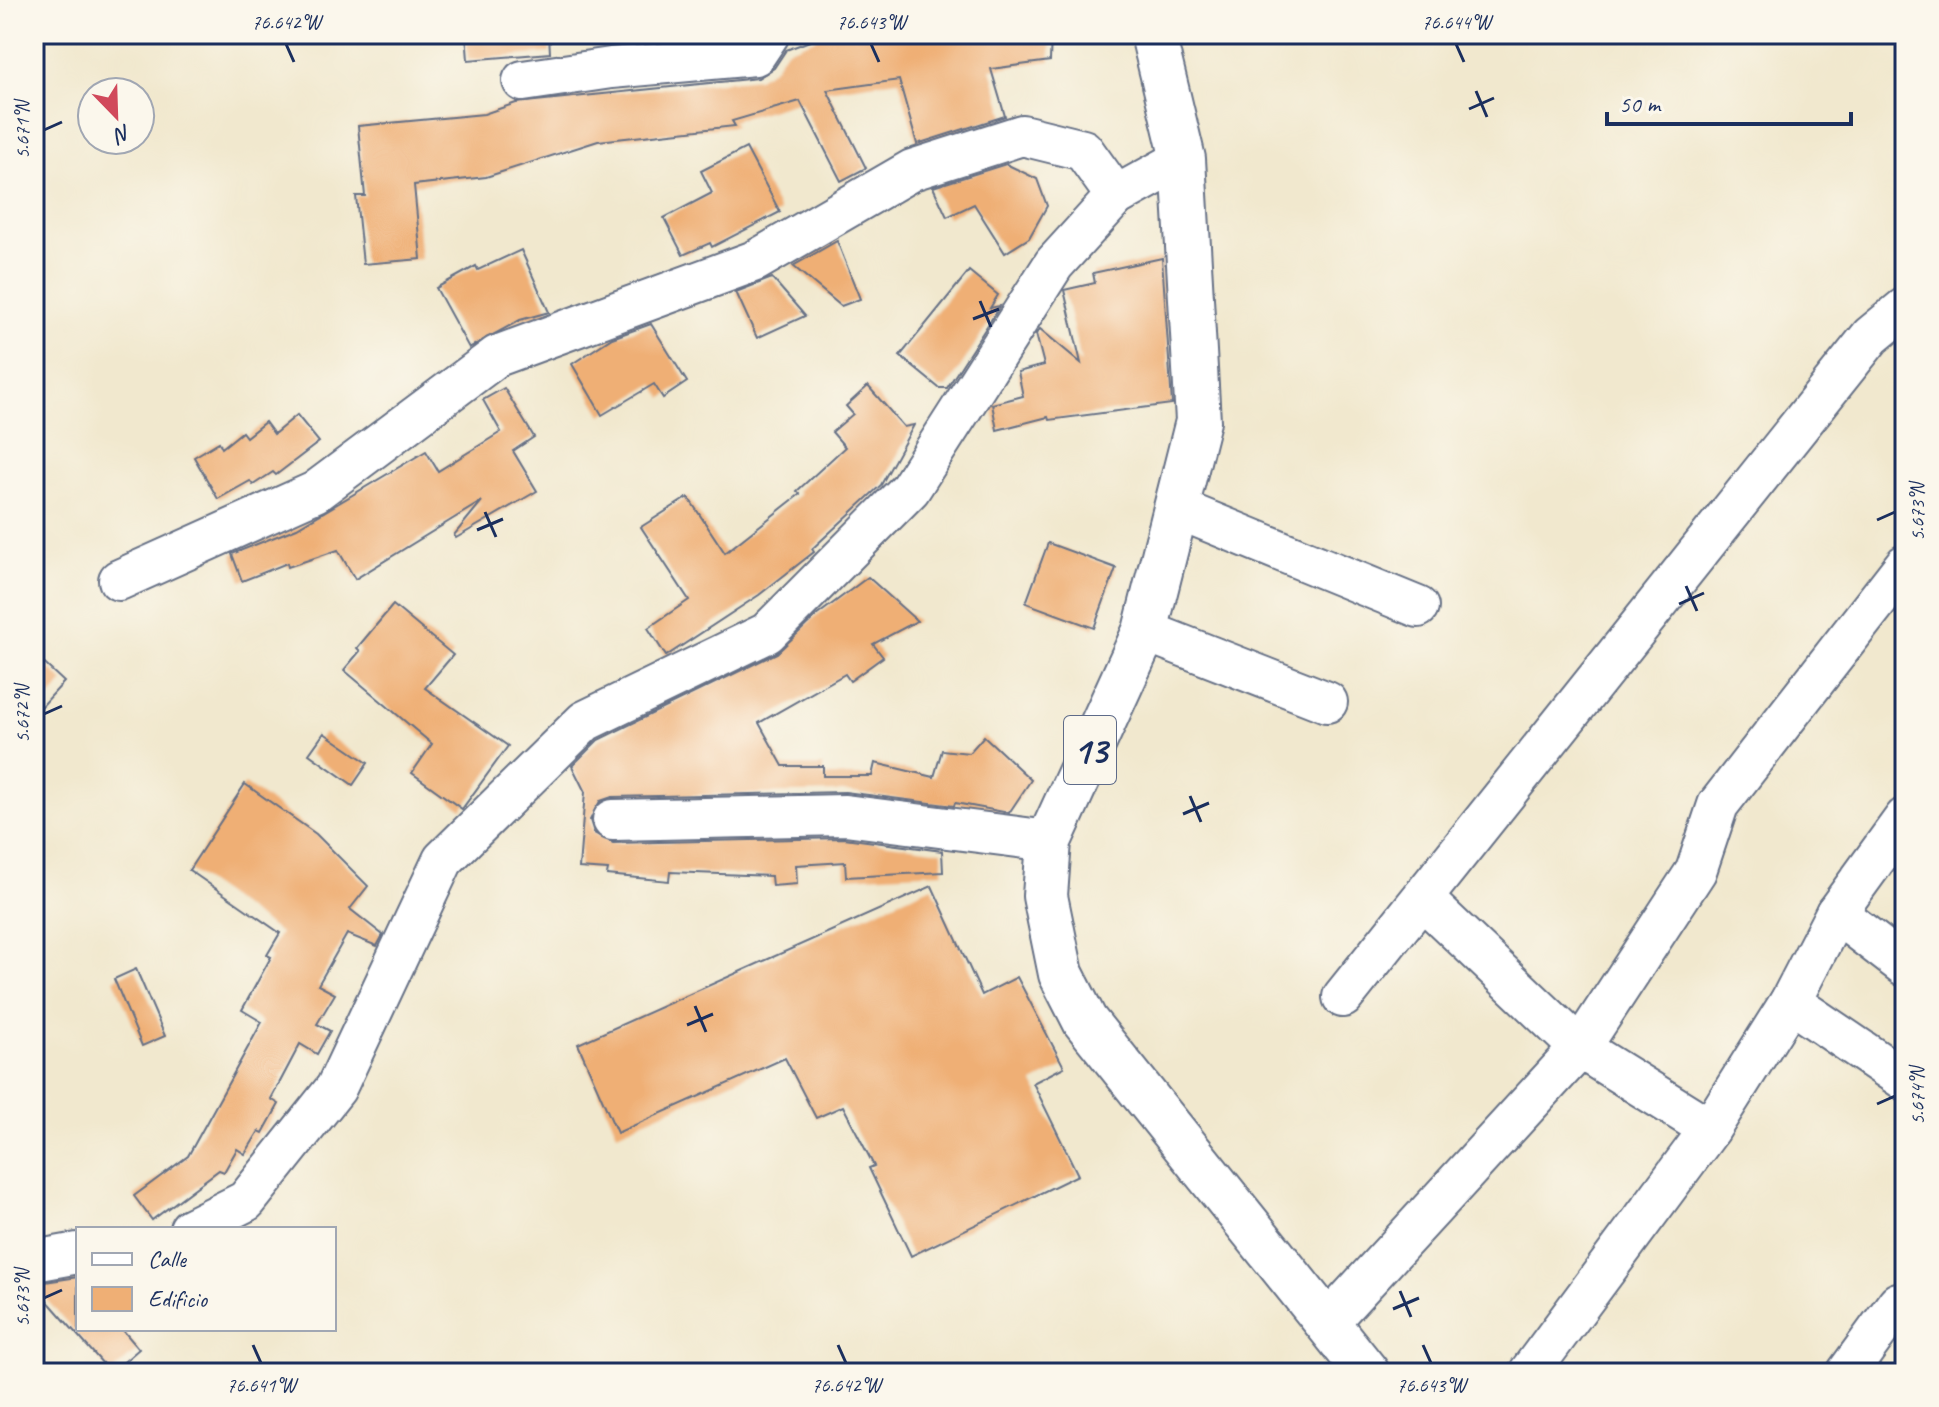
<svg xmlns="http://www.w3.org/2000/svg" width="1939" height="1407" font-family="Caveat,sans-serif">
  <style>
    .building { fill: #efaf75 }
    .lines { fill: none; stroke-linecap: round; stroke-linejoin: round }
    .minor-casing { stroke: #667085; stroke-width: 44 }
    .major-casing { stroke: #667085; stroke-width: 48 }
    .minor { stroke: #fff; stroke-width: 40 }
    .major { stroke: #fff; stroke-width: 44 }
    .ticks { fill: none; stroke: #1b2f5e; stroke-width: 3 }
    .labels { text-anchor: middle; stroke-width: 8; stroke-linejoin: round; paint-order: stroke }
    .shield { fill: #fbf7ec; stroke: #5e6b89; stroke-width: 2 }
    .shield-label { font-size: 38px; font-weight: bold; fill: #1b2f5e }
    .neatline { fill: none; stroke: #1b2f5e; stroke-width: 3 }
    .ticks-label { font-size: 20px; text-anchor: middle; fill: #1b2f5e }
  </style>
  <rect width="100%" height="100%" fill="#fbf7ec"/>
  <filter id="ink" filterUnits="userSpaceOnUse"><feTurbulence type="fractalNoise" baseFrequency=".0125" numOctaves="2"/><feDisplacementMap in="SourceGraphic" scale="16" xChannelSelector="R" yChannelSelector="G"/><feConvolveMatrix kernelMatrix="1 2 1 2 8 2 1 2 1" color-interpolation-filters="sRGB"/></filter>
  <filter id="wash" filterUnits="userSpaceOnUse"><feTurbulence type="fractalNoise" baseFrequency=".006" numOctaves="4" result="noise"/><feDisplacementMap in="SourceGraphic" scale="32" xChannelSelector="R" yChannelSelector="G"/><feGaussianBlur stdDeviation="1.8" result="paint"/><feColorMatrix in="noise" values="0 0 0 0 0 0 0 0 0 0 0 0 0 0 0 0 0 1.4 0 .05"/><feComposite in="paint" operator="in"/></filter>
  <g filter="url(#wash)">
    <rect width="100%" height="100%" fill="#f1e8ce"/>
    <g id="blocks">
      <!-- building -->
      <g class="building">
        <path d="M466,34h83l1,19 -82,7z"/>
        <path d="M828,34h223l-1,27 -59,8 14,47 -88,28 -18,-64 -72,10 39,78 -25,13 -41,-80 -68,20 3,5 -137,15 -112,36 -72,8 7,74 -58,5 -7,-68h9l-7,-70 126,-12 32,-11 242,-25 16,-10 12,-18z"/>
        <path d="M746,148l34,64 -68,35 -2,-4 -27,12 -19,-37 48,-25 -11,-22z"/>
        <path d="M1006,164l31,15 10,27 -18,32 -24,15 -31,-49 -27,13 -14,-30z"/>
        <path d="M837,241l23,58 -19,7 -48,-40z"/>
        <path d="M521,250l28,62 -29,8 -51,28 -33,-60 40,-22 2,4z"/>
        <path d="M1162,258l10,146 -123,16 -1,-3 -51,13 -5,-26 31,-8 -5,-24 26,-7 -8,-31 4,-5 41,34 -17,-73 31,-7 -2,-10z"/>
        <path d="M969,271l29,24 -8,13 10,-2 -53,82h-8l-39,-32z"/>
        <path d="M772,278l33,38 -48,22 -21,-46z"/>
        <path d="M651,324l36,58 -24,16 -9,-14 -52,31 -30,-51 40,-26z"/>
        <path d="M868,386l36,41 10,-2 -33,60 -69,64 2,3 -55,43 -93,61 -18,-28 41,-28 -48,-73 47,-30 37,56 75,-59 -3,-3 48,-44 -13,-15 21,-18 -7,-8z"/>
        <path d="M504,388l30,49 -21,14 24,40 -81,47 -2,-3 28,-34 -127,78 -17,-29 -50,17 -1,-4 -45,18 -10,-27 65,-26 129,-77 12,20 63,-39 -18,-32z"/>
        <path d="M297,415l22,27 -43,33 -3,-3 -20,13 -3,-4 -32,18 -24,-42 25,-15 3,6 20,-16 4,5 19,-15 9,12z"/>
        <path d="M1048,543l68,25 -22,60 -68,-25z"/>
        <path d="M868,577l49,44 -44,23 10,13 -33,24 -5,-7 -86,49 24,43h40v10h49l3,-13 59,14 8,-27 27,3 15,-17 47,44 -22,33 -54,-10 -1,3 -109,-14 -233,5 -12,4 -10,19 4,13 19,10 231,-5 98,13 1,21 -97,5 -1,-15 -49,3 1,19 -25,2 -1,-10 -101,-4 -1,9 -62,-6 1,-5 -29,-2 6,-76 -13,-26 26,-26 179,-87 39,-37z"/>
        <path d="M393,605l60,50 -28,33 83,58 -46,63 -50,-36 20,-29 -88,-74 16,-19 -3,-3z"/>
        <path d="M34,654l30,28 -30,33z"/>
        <path d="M324,733l44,30 -15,22 -44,-31z"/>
        <path d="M245,784l71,50 52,52 -18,23 33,26 -6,11 -30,-12 -29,51 17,9 -18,30 13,7 -13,23 -17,-10 -29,55 8,5 -16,29 -4,-2 -14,23 -8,-5 -13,23 -5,-2 -67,50 -18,-24 54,-40 74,-134 -20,-12 29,-53 -4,-2 13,-22 -91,-63z"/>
        <path d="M932,886l50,109 35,-18 47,90 -31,16 45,92 -167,81 -42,-88 5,-2 -31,-60 -27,12 -31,-60 -168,75 -39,-89z"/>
        <path d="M136,969l29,67 -23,10 -28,-67z"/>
        <path d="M78,1277v52h44l17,20 -28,24 -74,-84 8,-7z"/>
      </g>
    </g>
  </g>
  <g filter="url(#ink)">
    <use href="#blocks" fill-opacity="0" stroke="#667085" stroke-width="2"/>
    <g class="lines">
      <!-- minor casing -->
      <g class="minor-casing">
        <g id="minor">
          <path d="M523,81l88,-13 144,-13 14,-21"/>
          <path d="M1176,508l242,99"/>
          <path d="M119,580l196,-88 182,-136 258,-95 157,-91 110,-35 61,15 33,46"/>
          <path d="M1145,631l182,71"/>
          <path d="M613,820l232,-5 204,26"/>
          <path d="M1424,900l156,148 130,81"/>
          <path d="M1836,913l69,53"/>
          <path d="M1343,997l528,-661 34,-28"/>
          <path d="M1790,1002l115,78"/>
          <path d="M190,1229l56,-28 90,-113 107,-228 142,-139 182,-88 143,-144 144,-225 62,-68 67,-37"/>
          <path d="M34,1261l44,-8"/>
          <path d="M1329,1321l251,-273 116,-177 22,-66 187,-240"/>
          <path d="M1529,1373l181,-244 80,-127 46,-89 69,-95"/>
          <path d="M1847,1373l51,-70"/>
        </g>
      </g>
      <!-- major casing -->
      <g class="major-casing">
        <path id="major" d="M1153,34l30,125 15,262 -53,210 -96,210 -4,55 16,78 24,47 282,352"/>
      </g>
      <!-- minor -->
      <use href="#minor" class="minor"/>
      <!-- major -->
      <use href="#major" class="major"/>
    </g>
  </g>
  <!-- ticks -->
  <path class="ticks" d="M286,44l8,18M871,44l8,18M1456,44l8,18M1476,91l11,26M1469,109l25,-11M44,130l18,-8M980,301l11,26M973,319l26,-10M485,512l11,25M1877,520l18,-8M477,530l26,-11M1686,586l11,25M1679,604l25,-11M44,714l18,-8M1190,796l11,26M1183,814l26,-11M695,1006l11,26M687,1025l26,-11M1877,1104l18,-8M1400,1291l11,26M44,1298l18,-8M1393,1309l26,-11M253,1345l8,18M838,1345l8,18M1423,1345l8,18"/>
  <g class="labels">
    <!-- shield labels -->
    <rect class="shield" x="1064" y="716" width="52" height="68" rx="6"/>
    <g class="shield-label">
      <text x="1090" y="763">13</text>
    </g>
  </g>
  <!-- margin -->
  <rect width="1939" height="1407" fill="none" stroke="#fbf7ec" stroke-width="88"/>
  <!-- legend -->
  <rect x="76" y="1227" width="260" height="104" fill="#fbf7ec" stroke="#a1a7b3" stroke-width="2"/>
  <rect x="92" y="1253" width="40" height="12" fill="#ffffff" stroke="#a1a7b3" stroke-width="2"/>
  <text x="148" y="1267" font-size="24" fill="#1b2f5e">Calle</text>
  <rect x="92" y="1287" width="40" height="24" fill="#efaf75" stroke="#a1a7b3" stroke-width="2"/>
  <text x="148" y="1307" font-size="24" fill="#1b2f5e">Edificio</text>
  <!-- north arrow -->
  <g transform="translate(116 116) rotate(157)"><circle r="38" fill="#fbf7ec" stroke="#a1a7b3" stroke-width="2"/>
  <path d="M0-6L14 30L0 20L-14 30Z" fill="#d1495b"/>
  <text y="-12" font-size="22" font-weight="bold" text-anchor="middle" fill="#1b2f5e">N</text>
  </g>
  <!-- scale -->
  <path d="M1607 112v12h244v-12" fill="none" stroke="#1b2f5e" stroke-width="4"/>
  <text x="1619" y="112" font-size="24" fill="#1b2f5e" stroke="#fbf7ec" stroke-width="6" paint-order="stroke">50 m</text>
  <rect x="44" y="44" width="1851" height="1319" class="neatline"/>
  <g class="ticks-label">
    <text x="286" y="29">76.642°W</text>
    <text x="871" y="29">76.643°W</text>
    <text x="1456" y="29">76.644°W</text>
    <text transform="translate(22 130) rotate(-90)" y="7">5.671°N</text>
    <text transform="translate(1917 512) rotate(-90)" y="7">5.673°N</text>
    <text transform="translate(22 714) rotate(-90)" y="7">5.672°N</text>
    <text transform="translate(1917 1096) rotate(-90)" y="7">5.674°N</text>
    <text transform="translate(22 1298) rotate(-90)" y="7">5.673°N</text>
    <text x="261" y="1392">76.641°W</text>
    <text x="846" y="1392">76.642°W</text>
    <text x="1431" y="1392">76.643°W</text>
  </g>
</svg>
